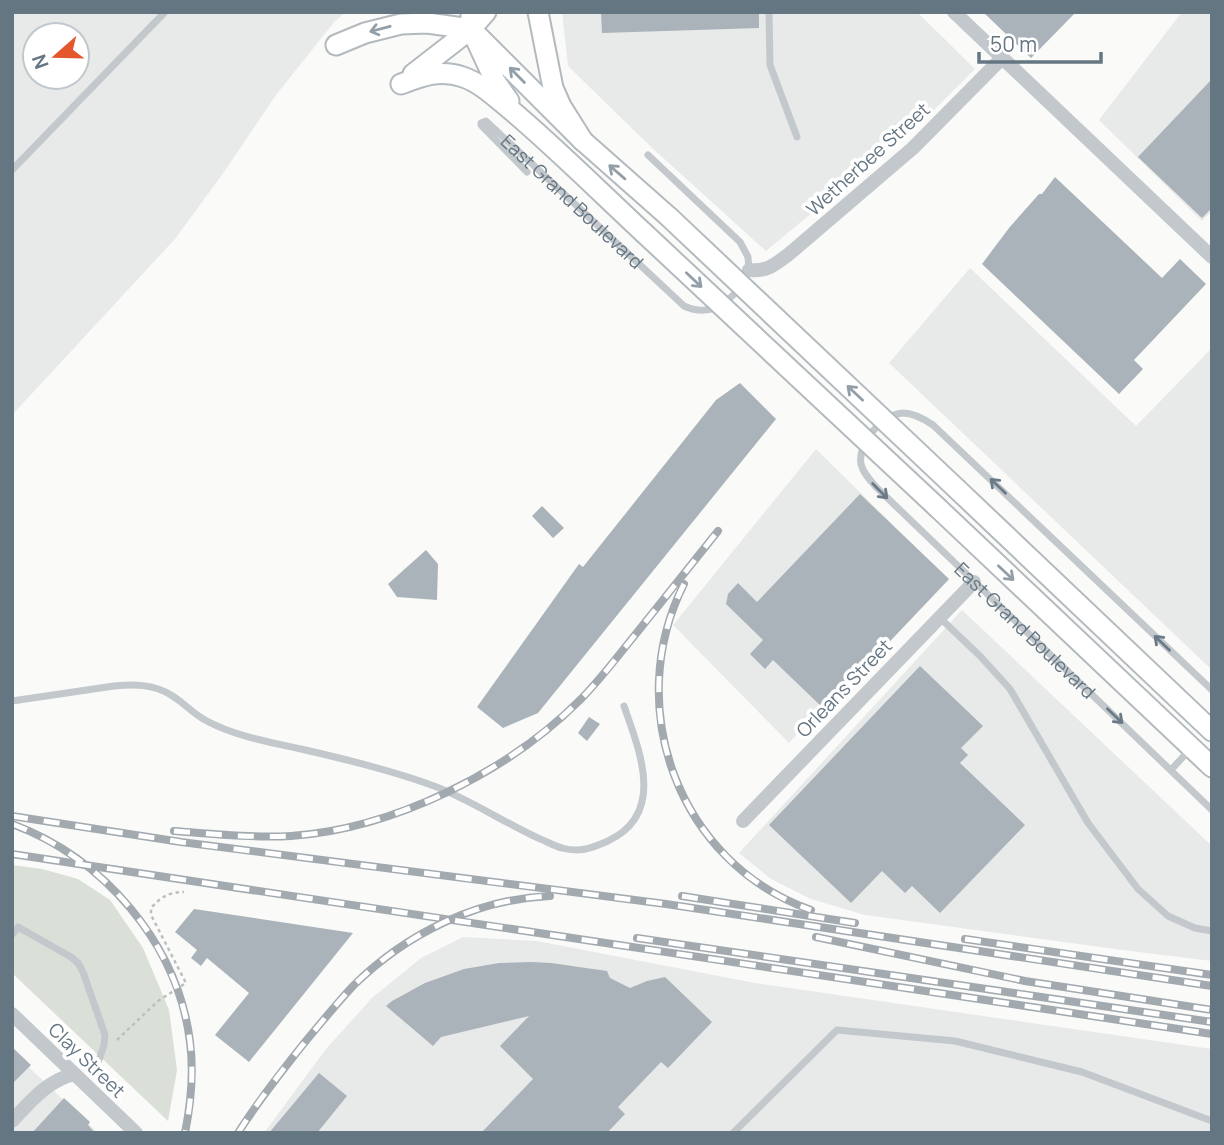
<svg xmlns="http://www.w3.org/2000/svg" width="1224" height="1145" font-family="Manrope,sans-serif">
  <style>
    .built { fill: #e8e9e9; fill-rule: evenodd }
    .green { fill: #dadfd7 }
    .building { fill: #aab3b9 }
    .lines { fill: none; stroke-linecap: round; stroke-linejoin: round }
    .secondary-casing { stroke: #b3babf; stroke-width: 23 }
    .path { stroke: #bbbfc2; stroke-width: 2.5; stroke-dasharray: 3.5 3.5; stroke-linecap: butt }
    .lane { stroke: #c3c8cc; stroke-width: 7 }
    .street { stroke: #c3c8cc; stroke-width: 14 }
    .secondary { stroke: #fff; stroke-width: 19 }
    .rail-casing { stroke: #a2aab0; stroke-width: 8 }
    .rail { stroke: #fff; stroke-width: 5; stroke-dasharray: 16; stroke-linecap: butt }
    .secondary-bridge-casing { stroke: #b3babf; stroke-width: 23; stroke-linecap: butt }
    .secondary-bridge { stroke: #fff; stroke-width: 19 }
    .oneway { stroke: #939fa8 }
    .oneway2 { stroke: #6a7a87 }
    .labels { text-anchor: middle; stroke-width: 7; stroke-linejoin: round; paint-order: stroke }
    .street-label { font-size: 19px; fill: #657683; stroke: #fff }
  </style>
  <rect width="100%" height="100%" fill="#fafaf8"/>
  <!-- built -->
  <g class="built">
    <path d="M12,12h334l-11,9 -59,74 -52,77 -49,67 -163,176zM35,35h42v42h-42z"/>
    <path d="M562,12h355l58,57 -50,50 -159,132 -116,-105 -82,-80z"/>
    <path d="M1182,12h30v199l-10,10 -103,-101z"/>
    <path d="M970,268l166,158 76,-78v322l-323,-307z"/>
    <path d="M816,449l133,131 -160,163 -116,-118z"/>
    <path d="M962,610l250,236v115l-90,-11 -257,-35 -54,-16 -40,-20 -32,-26z"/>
    <path d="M463,937l74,4 218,42 457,66v84h-948l62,-84 47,-52 48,-39z"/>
    <path d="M12,1051l86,82h-86z"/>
  </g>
  <!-- green -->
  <path class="green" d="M12,865l30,4 36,10 32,21 33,48 26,62 8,60 -9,51 -156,-148z"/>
  <!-- building -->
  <g class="building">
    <path d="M601,12h158v16l-157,5z"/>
    <path d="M983,12h93l-45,46z"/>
    <path d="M1212,79v129l-10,10 -64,-61z"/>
    <path d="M1055,177l107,101 18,-19 26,25 -72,76 9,9 -24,25 -137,-130 27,-36 30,-34h3z"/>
    <path d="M740,383l36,36 -238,294 -35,15 -26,-21 102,-143 4,3 133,-167z"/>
    <path d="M860,494l89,85 -124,131 -52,-50 -8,9 -15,-15 13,-14 -37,-36 2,-10 10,-11 19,19z"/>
    <path d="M542,506l22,22 -11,10 -21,-22z"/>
    <path d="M426,550l12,14 -1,36 -40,-3 -9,-13z"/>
    <path d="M920,666l63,60 -22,22 7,7 -8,8 65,62 -85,88 -28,-27 -7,7 -23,-22 -31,32 -82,-78z"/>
    <path d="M589,717l11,7 -13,17 -9,-8z"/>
    <path d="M194,909l159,24 -104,129 -34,-27 34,-42 -42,-35 -6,8 -10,-8 6,-8 -22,-18z"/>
    <path d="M531,962l20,1 56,8 3,7 20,10 17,-7 18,-4 47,45 -44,46 -7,-6 -43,45 7,7 -18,19h-126l52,-54 -33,-33 29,-30 -88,21 -8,9 -47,-40 6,-5 33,-18 39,-14 35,-6z"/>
    <path d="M12,1047l19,18 -19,19z"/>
    <path d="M319,1073l28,23 -30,37h-48z"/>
    <path d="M64,1098l26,24 -2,3 7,8h-63z"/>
  </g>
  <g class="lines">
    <!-- secondary casing -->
    <g class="secondary-casing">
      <g id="secondary">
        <path d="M471,12v17l24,52 14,20"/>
        <path d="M538,12l15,76 8,18 22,35 86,76"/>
        <path d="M336,45l29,-12 36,-9 26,-1 44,6 112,112"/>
        <path d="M413,74l58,-45 15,-17"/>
        <path d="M401,84c21,-8 39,-15 62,-7 18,6 33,21 48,33 46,39 89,82 133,123"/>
        <path d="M958,490l254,241"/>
        <path d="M939,509l273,258"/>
      </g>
    </g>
    <!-- path -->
    <path class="path" d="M117,1040l41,-39 28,-18 -35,-68v-7c10,-11 18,-16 33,-16"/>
    <!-- lane -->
    <g class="lane">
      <path d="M769,12l1,53 27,72"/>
      <path d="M648,155l92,87 8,15 1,13"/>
      <path d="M12,170l153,-158"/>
      <path id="s1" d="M527,172l-46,-47v-2l5,-2 198,185c24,11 40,0 57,-19"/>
      <path d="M939,617l41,39 30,33 78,134 50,66 30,27 27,12 17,3"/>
      <path id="s2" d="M1212,690l-279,-265c-9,-6 -19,-12 -30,-12 -21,1 -46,31 -42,51 2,9 9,16 15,23l336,323"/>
      <path d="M12,701l102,-15c20,-2 39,-2 57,9 12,7 21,18 34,25 29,16 64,22 96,29 44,10 90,21 133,37 35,13 69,36 104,52 8,3 16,8 24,10 18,5 30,0 46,-7 58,-27 32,-89 16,-135"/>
      <path d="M1171,770l20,-22"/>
      <path d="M12,935l6,-8 53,30 7,6 5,9 22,63 -1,10 -5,15"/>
      <path d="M733,1133l104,-103 118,11 127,31 130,49"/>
    </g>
    <!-- street -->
    <g class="street">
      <path d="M954,12l258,245"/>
      <path d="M749,270c18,2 27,-6 40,-16l124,-106 89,-90"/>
      <path d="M743,821l231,-239"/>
      <path d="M12,1014l124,119"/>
      <path d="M12,1121c19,-20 35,-40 62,-47"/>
    </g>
    <!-- secondary -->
    <use href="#secondary" class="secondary"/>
    <!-- rail casing -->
    <g class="rail-casing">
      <g id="rail">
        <path d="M684,584c-62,123 -6,279 127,326"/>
        <path d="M12,816l169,26 485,62 546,82"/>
        <path d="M12,824c92,34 166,120 178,218 4,31 1,61 -5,91"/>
        <path d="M174,831c39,3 78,7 117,5 102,-7 217,-64 289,-136 20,-20 37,-43 55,-65 28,-35 55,-69 83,-104"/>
        <path d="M12,854l1200,180"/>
        <path d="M682,896l173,27"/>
        <path d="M816,937l209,44 187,29"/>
        <path d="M637,938l575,84"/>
        <path d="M965,939l247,36"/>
        <path d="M238,1133c20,-32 43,-61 67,-91 16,-19 32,-39 49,-57 52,-51 122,-86 196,-89"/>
      </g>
    </g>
    <!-- rail -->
    <use href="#rail" class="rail"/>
    <!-- secondary-bridge casing -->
    <g class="secondary-bridge-casing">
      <g id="secondary-bridge">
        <path d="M669,217l289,273"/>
        <path d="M644,233l295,276"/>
      </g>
    </g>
    <!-- secondary-bridge -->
    <use href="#secondary-bridge" class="secondary-bridge"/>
  </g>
  <!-- one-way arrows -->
  <defs><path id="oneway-shaft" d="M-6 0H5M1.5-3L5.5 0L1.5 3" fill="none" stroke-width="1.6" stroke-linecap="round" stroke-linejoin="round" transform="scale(1.75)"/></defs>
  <g class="oneway">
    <use href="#oneway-shaft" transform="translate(380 29) rotate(165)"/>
    <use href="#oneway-shaft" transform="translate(517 75) rotate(-135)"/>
    <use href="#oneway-shaft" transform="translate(617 172) rotate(-139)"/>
    <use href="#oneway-shaft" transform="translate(694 280) rotate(43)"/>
    <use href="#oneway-shaft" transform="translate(855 393) rotate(-137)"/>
    <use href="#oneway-shaft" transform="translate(1006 573) rotate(43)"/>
  </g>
  <g class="oneway2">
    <use href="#oneway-shaft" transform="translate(998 486) rotate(-136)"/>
    <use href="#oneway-shaft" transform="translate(880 491) rotate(45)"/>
    <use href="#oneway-shaft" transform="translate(1162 643) rotate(-136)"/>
    <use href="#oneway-shaft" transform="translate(1115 716) rotate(44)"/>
  </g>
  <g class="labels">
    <!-- street labels -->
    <g class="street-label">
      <text transform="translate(868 159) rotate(-42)" y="7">Wetherbee Street</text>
      <text dy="7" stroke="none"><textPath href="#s1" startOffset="191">East Grand Boulevard</textPath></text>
      <text dy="7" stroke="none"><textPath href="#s2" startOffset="724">East Grand Boulevard</textPath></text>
      <text transform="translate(844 688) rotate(-46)" y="7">Orleans Street</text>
      <text transform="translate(87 1060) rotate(44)" y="7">Clay Street</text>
    </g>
  </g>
  <!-- border -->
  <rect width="1224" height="1145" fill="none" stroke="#657683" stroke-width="28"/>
  <!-- north arrow -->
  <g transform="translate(56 56) rotate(250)"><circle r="33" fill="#ffffff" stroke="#c1c8cd" stroke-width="2"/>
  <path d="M0-5L12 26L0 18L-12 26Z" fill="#e4572e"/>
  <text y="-10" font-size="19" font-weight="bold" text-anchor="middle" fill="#657683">N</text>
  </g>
  <!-- scale -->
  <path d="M979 52v10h122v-10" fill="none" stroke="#657683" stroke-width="3.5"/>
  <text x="990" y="52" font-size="21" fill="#657683" stroke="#ffffff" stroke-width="5" paint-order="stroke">50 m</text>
</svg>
